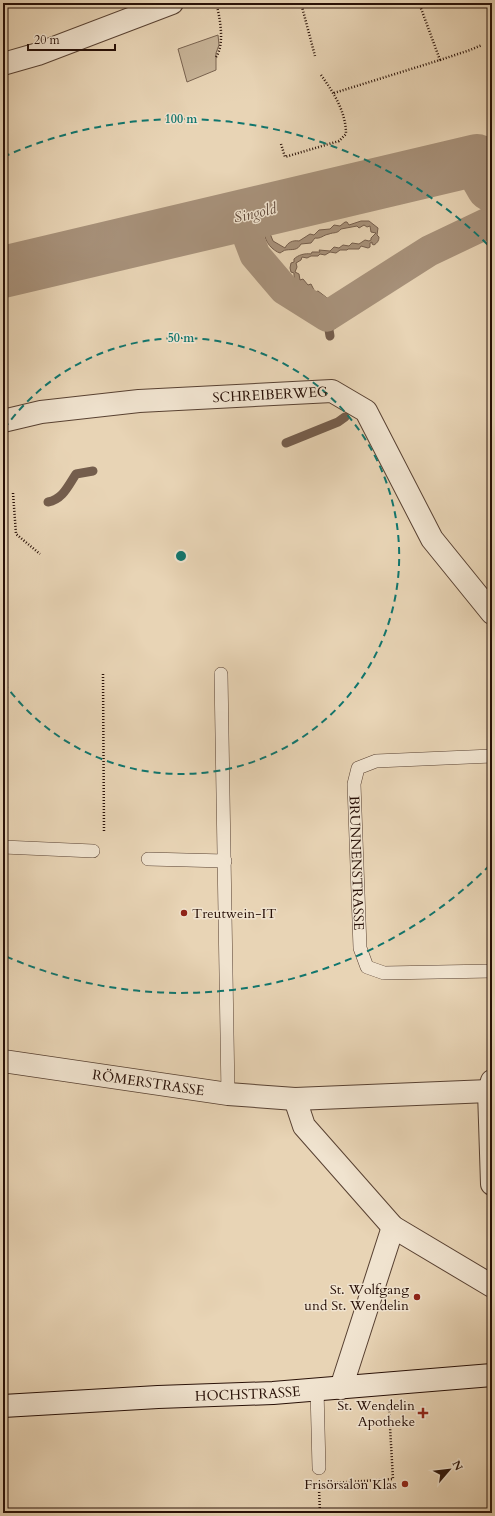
<svg xmlns="http://www.w3.org/2000/svg" width="495" height="1516" font-family="Cardo,serif">
  <style>
    .green { fill: #c7b397; stroke: #78624f }
    .water { fill: #a7917a; stroke: #745d4c }
    .lines { fill: none; stroke-linecap: round; stroke-linejoin: round }
    .stream { stroke: #745d4c; stroke-width: 9 }
    .canal { stroke: #a7917a; stroke-width: 31 }
    .river { stroke: #a7917a; stroke-width: 52 }
    .lane-casing { stroke: #584132; stroke-width: 14 }
    .street-casing { stroke: #584132; stroke-width: 24 }
    .secondary-casing { stroke: #281007; stroke-width: 24 }
    .path { stroke: #281007; stroke-width: 2.5; stroke-dasharray: 1 2; stroke-linecap: butt }
    .lane { stroke: #f0e3cf; stroke-width: 13 }
    .street { stroke: #f0e3cf; stroke-width: 22 }
    .secondary { stroke: #f0e3cf; stroke-width: 22 }
    .ring { fill: none; stroke: #0f766e; stroke-width: 2; stroke-dasharray: 7 5 }
    .poi-dot { fill: #8f2418; stroke: #f0e3cf; stroke-width: 1.5 }
    .labels { text-anchor: middle; stroke-width: 3; stroke-linejoin: round; paint-order: stroke }
    .street-label { font-size: 14px; fill: #281007; stroke: #f0e3cf }
    .poi-label { font-size: 14px; fill: #281007; stroke: #f0e3cf; text-anchor: end }
    .water-label { font-size: 15px; font-style: italic; fill: #614a3b; stroke: #f0e3cf }
    .centre { fill: #0f766e; stroke: #f0e3cf; stroke-width: 2 }
    .ring-label { font-size: 12px; text-anchor: middle; font-weight: bold; fill: #0f766e; stroke: #f0e3cf; stroke-width: 3; stroke-linejoin: round; paint-order: stroke }
  </style>
  <rect width="100%" height="100%" fill="#e8d4b5"/>
  <filter id="stains"><feTurbulence type="fractalNoise" baseFrequency=".005" numOctaves="4"/><feColorMatrix values="0 0 0 0 .2 0 0 0 0 .09 0 0 0 0 .02 0 0 0 .5 -.17"/></filter>
  <radialGradient id="worn" r=".72"><stop offset=".6" stop-color="#630" stop-opacity="0"/><stop offset="1" stop-color="#630" stop-opacity=".3"/></radialGradient>
  <!-- green -->
  <path class="green" d="M218,35l1,10 -3,8v17l-29,12 -9,-33z"/>
  <!-- water -->
  <path class="water" d="M361,221h8l9,7 -1,7 2,2c0,4 -2,6 -5,8l-2,-1v-2l-2,1v4l-2,1 -7,-2 -2,3h-11l-1,1h-7l-4,3 -6,-1 -5,3 -5,-1 -2,2h-7l-4,2 -5,-1 -1,3 -5,3 1,4 -2,5 4,2 1,6 3,-1 5,6 3,-1 4,8 3,-1 17,13 15,-2 -14,9 1,16 -6,4 -3,-3 -3,-11 3,-8 -1,-6c-5,-3 -11,-5 -15,-9 -2,-3 -1,-3 -4,-5 -6,-4 -15,-7 -14,-16l-3,-1 -1,-4 1,-5 3,-1v-3c4,-4 11,-6 17,-5l1,-2h8l-1,-2 11,1 4,-4 5,1 4,-3 6,1 3,-3 7,1 6,-4 4,1 2,-1v-2l5,-5 -5,-1 -1,-6 -3,1 -3,-2 -5,3 -2,-2 -16,3c-4,5 -7,3 -12,5 -6,1 -8,5 -14,4l-4,5 -10,1c-4,7 -8,5 -15,6 -2,0 -4,2 -6,3 -7,-2 -16,-12 -15,-19l-3,-4 4,-1 3,2 4,10 12,7c3,-6 8,-8 14,-7l11,-7 4,1 5,-5 11,-1 4,-4 6,1 5,-4h2l2,3z"/>
  <g class="lines">
    <!-- stream -->
    <g class="stream">
      <path d="M327,318l3,18"/>
      <path d="M286,443l52,-21 7,-5"/>
      <path d="M48,502c15,-3 20,-16 28,-28l17,-3"/>
    </g>
    <!-- canal -->
    <g class="canal">
      <path d="M477,160l5,-2"/>
      <path d="M240,216l15,39 29,34 43,27 102,-65 63,-30"/>
    </g>
    <!-- river -->
    <path class="river" d="M3,272l474,-112 15,26"/>
    <!-- lane casing -->
    <g class="lane-casing">
      <g id="lane">
        <path d="M221,674l7,420"/>
        <path id="s1" d="M492,756l-116,5 -18,7 -4,16 6,164 7,19 17,6 108,-2"/>
        <path d="M3,847l90,4"/>
        <path d="M148,859l77,2"/>
        <path d="M317,1389l2,79"/>
      </g>
    </g>
    <!-- street casing -->
    <g class="street-casing">
      <g id="street">
        <path d="M3,64l35,-10 134,-51"/>
        <path id="s2" d="M3,421l38,-9 98,-11 193,-10 34,20 66,128 60,74"/>
        <path id="s3" d="M3,1061l225,33 67,5 194,-8"/>
        <path d="M492,1081l-3,10 3,93"/>
        <path d="M295,1099l9,27 89,101 99,59"/>
        <path d="M341,1388l52,-161"/>
      </g>
    </g>
    <!-- secondary casing -->
    <g class="secondary-casing">
      <g id="secondary">
        <path id="s4" d="M3,1406l155,-9 115,-4 219,-18"/>
      </g>
    </g>
    <!-- path -->
    <g class="path">
      <path d="M301,3l14,53"/>
      <path d="M216,57c9,-13 4,-40 0,-54"/>
      <path d="M440,60l30,-10 12,-5"/>
      <path d="M334,93l106,-33 -21,-57"/>
      <path d="M281,144l4,13 54,-16 7,-7c0,-22 -12,-41 -25,-59"/>
      <path d="M13,493l3,41 24,20"/>
      <path d="M103,674l1,159"/>
      <path d="M334,1483l59,-4 -4,-70"/>
      <path d="M319,1489l1,24"/>
    </g>
    <!-- lane -->
    <use href="#lane" class="lane"/>
    <!-- street -->
    <use href="#street" class="street"/>
    <!-- secondary -->
    <use href="#secondary" class="secondary"/>
  </g>
  <!-- distance rings -->
  <g class="ring">
    <path d="M4 429A218 218 0 1 1 4 683"/>
    <path d="M490 865A437 437 0 0 1 3 955M3 157A437 437 0 0 1 490 247"/>
  </g>
  <!-- markers -->
  <g class="poi-dot">
    <circle cx="184" cy="913" r="4"/>
    <circle cx="417" cy="1297" r="4"/>
    <path d="M421 1407h4v4h4v4h-4v4h-4v-4h-4v-4h4z"/>
    <circle cx="405" cy="1484" r="4"/>
  </g>
  <g class="labels">
    <!-- street labels -->
    <g class="street-label">
      <text dy="5" stroke="none"><textPath href="#s2" startOffset="269">SCHREIBERWEG</textPath></text>
      <text dy="5" stroke="none"><textPath href="#s1" startOffset="231">BRUNNENSTRASSE</textPath></text>
      <text dy="5" stroke="none"><textPath href="#s3" startOffset="147">RÖMERSTRASSE</textPath></text>
      <text dy="5" stroke="none"><textPath href="#s4" startOffset="245">HOCHSTRASSE</textPath></text>
    </g>
    <!-- poi labels -->
    <g class="poi-label">
      <text x="192" y="918" text-anchor="start">Treutwein-IT</text>
      <text x="409" y="1294">St. Wolfgang<tspan x="409" dy="16">und St. Wendelin</tspan></text>
      <text x="415" y="1410">St. Wendelin<tspan x="415" dy="16">Apotheke</tspan></text>
      <text x="397" y="1489">Frisörsalon Klas</text>
    </g>
    <!-- water labels -->
    <g class="water-label">
      <text transform="translate(255 213) rotate(-13)" y="5">Singold</text>
    </g>
  </g>
  <circle cx="181" cy="556" r="6" class="centre"/>
  <g class="ring-label">
    <text x="181" y="123">100 m</text>
    <text x="181" y="342">50 m</text>
  </g>
  <!-- margin -->
  <rect width="495" height="1516" fill="none" stroke="#e8d4b5" stroke-width="16"/>
  <rect x="4" y="4" width="487" height="1508" fill="none" stroke="#281007" stroke-width="2"/>
  <rect x="8" y="8" width="479" height="1500" fill="none" stroke="#281007"/>
  <!-- north arrow -->
  <g transform="translate(449 1470) rotate(62)" stroke="#f0e3cf" stroke-width="3" paint-order="stroke">
  <path d="M0-3L7 15L0 10L-7 15Z" fill="#281007"/>
  <text y="-6" font-size="11" font-weight="bold" text-anchor="middle" fill="#281007">N</text>
  </g>
  <!-- scale -->
  <path d="M28 44v6h87v-6" fill="none" stroke="#281007" stroke-width="2"/>
  <text x="34" y="44" font-size="12" fill="#281007" stroke="#f0e3cf" stroke-width="3" paint-order="stroke">20 m</text>
  <rect width="100%" height="100%" filter="url(#stains)"/>
  <rect width="100%" height="100%" fill="url(#worn)"/>
</svg>
